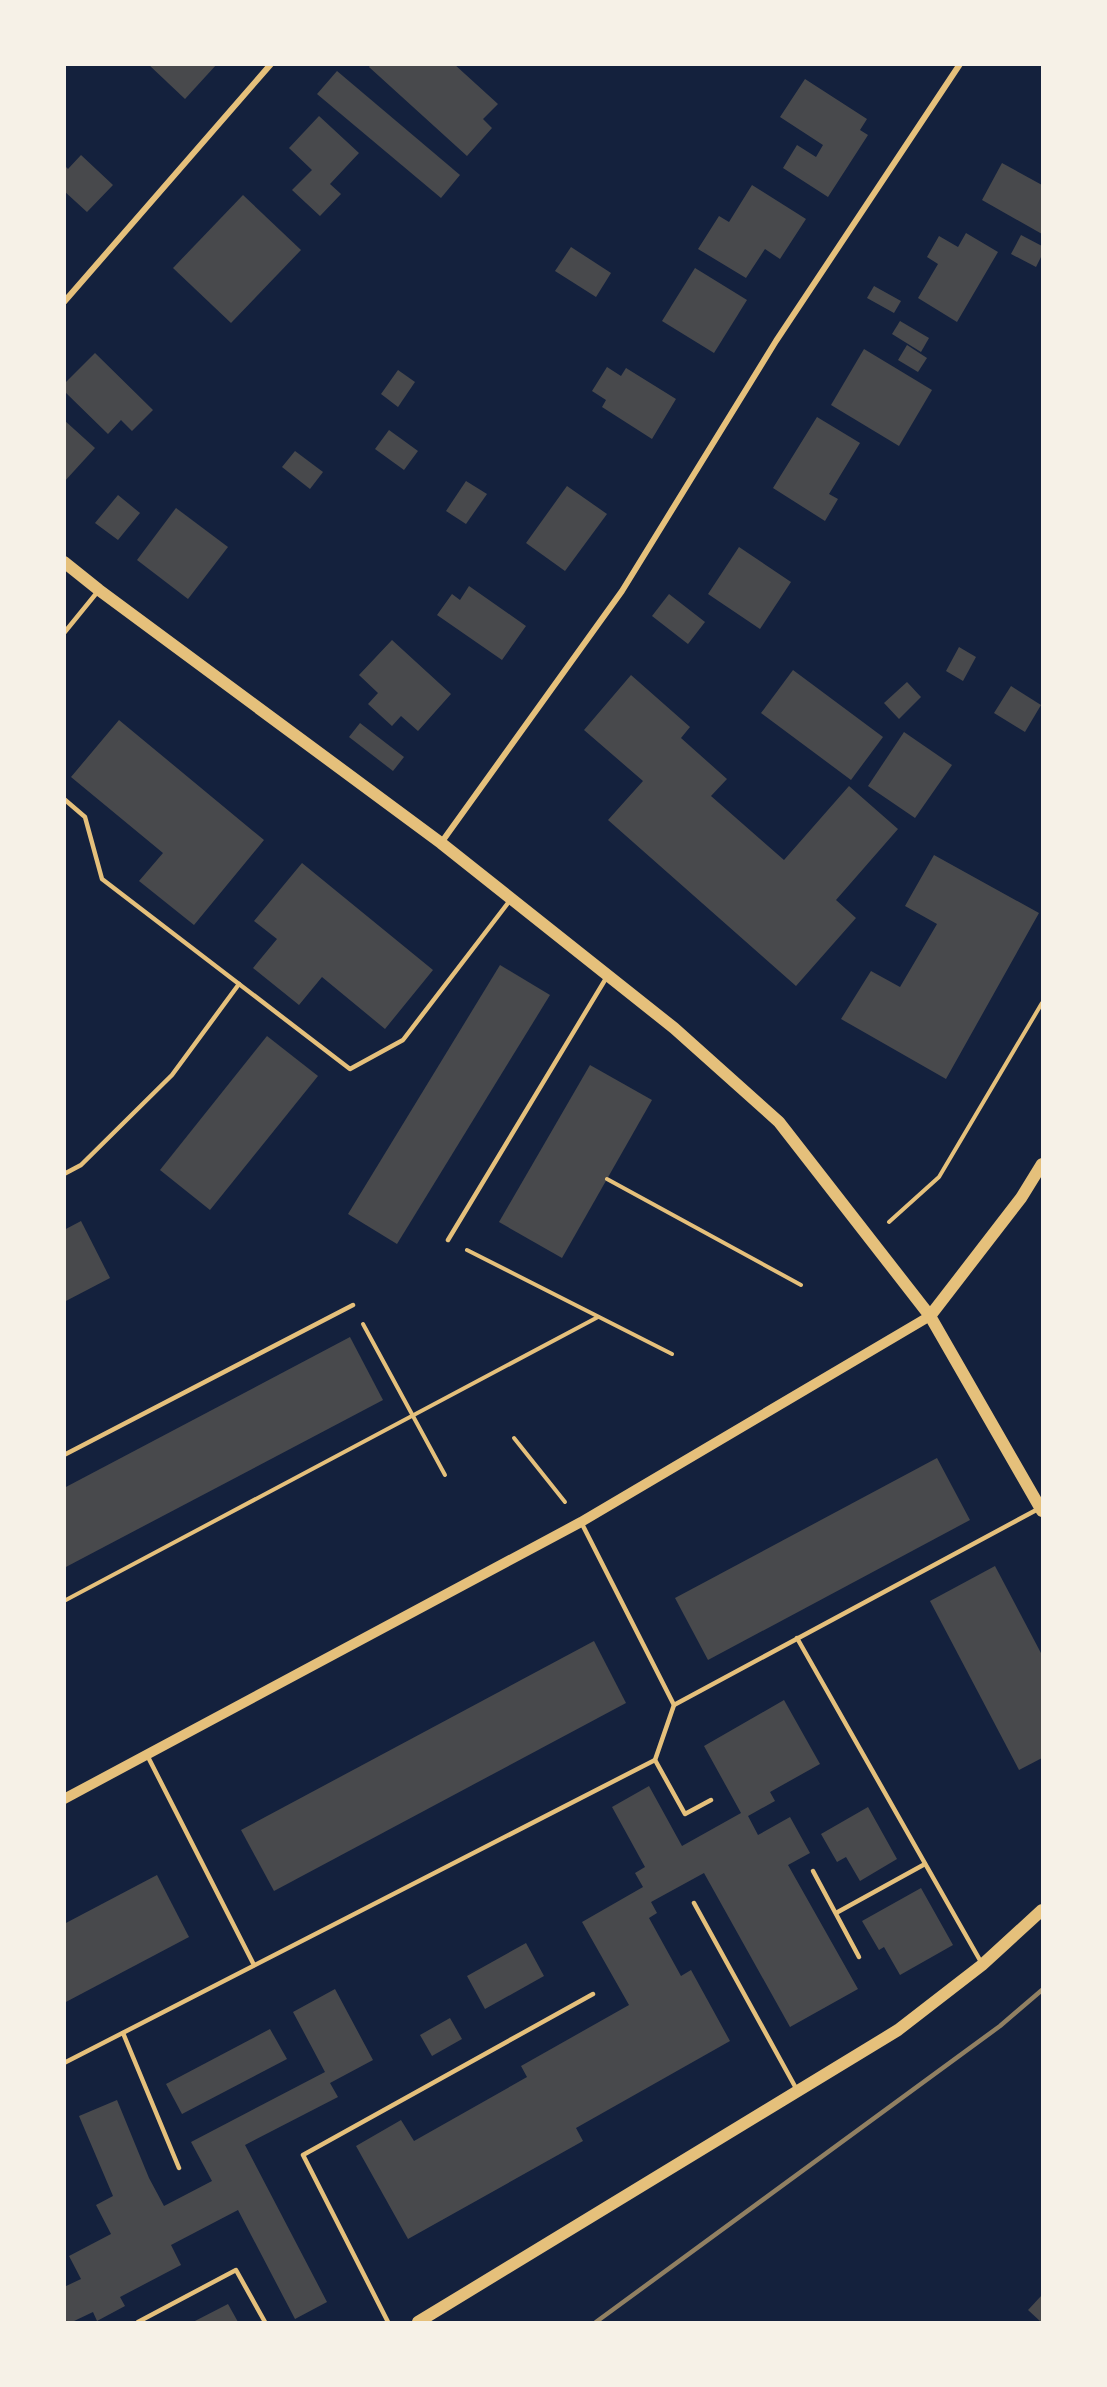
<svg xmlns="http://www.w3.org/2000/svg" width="1107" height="2387" font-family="'IBM Plex Sans',sans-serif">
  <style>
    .building { fill: #48494c }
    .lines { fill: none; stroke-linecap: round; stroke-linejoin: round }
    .path { stroke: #e5c07b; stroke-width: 4 }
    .service { stroke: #e5c07b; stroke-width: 4.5 }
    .minor { stroke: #e5c07b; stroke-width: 6 }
    .tertiary { stroke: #e5c07b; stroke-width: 10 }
    .secondary { stroke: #e5c07b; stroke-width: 12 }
    .rail { stroke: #918062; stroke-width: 4.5 }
  </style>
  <rect width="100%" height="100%" fill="#14213d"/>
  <!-- building -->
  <g class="building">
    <path d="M148,64h69l-32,35z"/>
    <path d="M371,64h83l44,40 -15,15 9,9 -25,28 -98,-89z"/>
    <path d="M337,71l123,104 -19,23 -124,-104z"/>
    <path d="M805,79l62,40 -7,11 8,5 -40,62 -45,-29 14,-23 19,12 7,-12 -43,-28z"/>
    <path d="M319,116l40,37 -29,31 11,10 -21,22 -28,-26 20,-20 -23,-22z"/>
    <path d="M81,155l32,30 -26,27 -23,-21v-26l4,4z"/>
    <path d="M1002,163l40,22v49l-60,-34z"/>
    <path d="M752,185l54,34 -26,40 -15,-10 -19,29 -48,-29 21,-33 10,6z"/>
    <path d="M243,195l58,55 -70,73 -58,-55z"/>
    <path d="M966,233l32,19 -41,70 -39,-24 20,-34 -11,-7 12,-21 19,11z"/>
    <path d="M1021,235l21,11v9l-6,12 -25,-13z"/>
    <path d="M571,247l40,26 -15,24 -41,-26z"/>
    <path d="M695,268l52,32 -33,53 -52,-32z"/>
    <path d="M874,286l27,15 -7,12 -27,-15z"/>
    <path d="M900,321l29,17 -8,14 -29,-18z"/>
    <path d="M907,345l20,13 -9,14 -20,-12z"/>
    <path d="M864,349l68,41 -33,56 -68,-41z"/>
    <path d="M95,353l58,57 -21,21 -11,-11 -13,14 -44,-43v-7z"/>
    <path d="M607,367l14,9 5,-8 50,31 -24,40 -50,-32 4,-7 -14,-9z"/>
    <path d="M398,370l17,12 -17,25 -17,-13z"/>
    <path d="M817,417l43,26 -31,51 9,5 -13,22 -52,-33z"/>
    <path d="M64,420l31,28 -31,34z"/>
    <path d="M389,430l29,21 -14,19 -29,-21z"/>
    <path d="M295,451l28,21 -13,17 -28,-22z"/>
    <path d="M466,481l21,13 -21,30 -20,-13z"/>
    <path d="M567,486l40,28 -42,57 -39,-28z"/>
    <path d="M118,495l22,18 -22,27 -23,-17z"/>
    <path d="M176,508l52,39 -40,52 -51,-39z"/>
    <path d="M739,547l52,35 -31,47 -52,-35z"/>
    <path d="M469,586l57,40 -24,34 -65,-45 15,-21 8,6z"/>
    <path d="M669,594l36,28 -17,22 -36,-28z"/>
    <path d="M392,640l59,54 -33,37 -17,-15 -9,10 -24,-22 10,-11 -19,-18z"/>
    <path d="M959,647l17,10 -13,24 -17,-10z"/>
    <path d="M793,670l90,67 -32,43 -90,-67z"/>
    <path d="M631,675l59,52 -9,11 46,41 -16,17 73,64 65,-74 49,43 -62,71 20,18 -60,68 -188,-166 35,-39 -59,-51z"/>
    <path d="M907,682l14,15 -22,22 -15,-16z"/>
    <path d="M1011,686l30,19 -16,27 -31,-19z"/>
    <path d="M119,720l145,120 -70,85 -55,-44 24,-28 -92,-76z"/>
    <path d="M360,723l44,34 -11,14 -44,-34z"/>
    <path d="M904,732l48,33 -37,53 -47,-32z"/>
    <path d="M934,855l105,58 -93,166 -105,-60 30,-48 29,16 37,-63 -32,-18z"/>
    <path d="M302,863l131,107 -48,59 -63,-52 -23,28 -46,-37 24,-29 -23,-18z"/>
    <path d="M500,965l50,30 -153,249 -49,-30z"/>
    <path d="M267,1036l51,40 -108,134 -50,-40z"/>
    <path d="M590,1065l62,35 -90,158 -63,-36z"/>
    <path d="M81,1221l29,57 -46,24v-72z"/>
    <path d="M350,1337l33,63 -319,168v-80z"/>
    <path d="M937,1458l33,62 -262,140 -33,-62z"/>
    <path d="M995,1566l47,89v103l-23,12 -89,-169z"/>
    <path d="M594,1641l32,62 -352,188 -33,-61z"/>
    <path d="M784,1700l36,64 -50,28 5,9 -27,15 10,19 32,-18 20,36 -22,12 70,124 -68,38 -86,-154 -53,29 6,11 -8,5 32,58 10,-6 39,71 -154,87 7,13 -175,98 -52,-93 45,-26 13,21 113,-64 -6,-11 108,-61 -47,-83 61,-35 -8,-14 10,-6 -33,-60 37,-21 33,60 59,-33 -37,-67z"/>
    <path d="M868,1807l29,52 -37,22 -14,-24 -9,5 -16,-28z"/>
    <path d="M157,1875l32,62 -125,66v-79z"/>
    <path d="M921,1888l32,57 -53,30 -16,-28 -5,3 -17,-29z"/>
    <path d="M526,1943l18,33 -59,33 -18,-33z"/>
    <path d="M335,1989l38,71 -43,23 8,14 -93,48 82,157 -32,17 -57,-109 -67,35 10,20 -61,32 5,9 -28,15 -4,-9 -21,10h-8v-35l17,-8 -12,-23 42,-22 -15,-29 17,-9 -34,-80 38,-16 32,78 15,28 48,-25 -21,-39 134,-70 -32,-60z"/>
    <path d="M450,2018l12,21 -30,17 -12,-21z"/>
    <path d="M270,2029l17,30 -105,55 -16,-30z"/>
    <path d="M1042,2295v27h-1l-13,-12z"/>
    <path d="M228,2304l10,18h-45z"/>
  </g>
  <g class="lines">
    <!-- path -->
    <g class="path">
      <path d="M607,1179l194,106"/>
      <path d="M889,1222l50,-45 103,-174"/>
      <path d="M467,1250l205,104"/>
      <path d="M363,1324l82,151"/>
      <path d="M514,1438l51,64"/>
      <path d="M64,1601l534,-284"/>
    </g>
    <!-- service -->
    <g class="service">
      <path d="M64,633l35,-43"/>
      <path d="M64,799l21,18 17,62 248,190 53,-29 108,-141"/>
      <path d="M64,1174l17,-9 91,-90 67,-91"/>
      <path d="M448,1240l160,-265"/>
      <path d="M64,1455l289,-150"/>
      <path d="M581,1522l93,183 366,-197"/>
      <path d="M797,1638l184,324"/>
      <path d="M147,1755l107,210"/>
      <path d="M655,1760l30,54 26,-14"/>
      <path d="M813,1871l46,86"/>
      <path d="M694,1903l103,187"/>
      <path d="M836,1913l89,-49"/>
      <path d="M123,2033l56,135"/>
      <path d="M64,2063l591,-303 19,-55"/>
      <path d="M138,2322l98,-52 29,52"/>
      <path d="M388,2322l-85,-167 290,-161"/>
    </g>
    <!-- minor -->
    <g class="minor">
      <path d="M64,302l207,-238"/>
      <path d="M441,843l181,-252 154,-250 184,-277"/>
    </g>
    <!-- tertiary -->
    <path class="tertiary" d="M64,1799l517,-277 349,-206"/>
    <!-- secondary -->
    <g class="secondary">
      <path d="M64,562l35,28 342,253 233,185 105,94 151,194 112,195"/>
      <path d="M930,1316l91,-118 21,-34"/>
      <path d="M418,2322l480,-292 84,-65 60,-55"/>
    </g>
    <!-- rail -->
    <path class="rail" d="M596,2322l404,-296 42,-36"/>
  </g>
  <!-- border -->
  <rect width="1107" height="2387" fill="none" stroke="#f6f1e7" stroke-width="132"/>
</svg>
